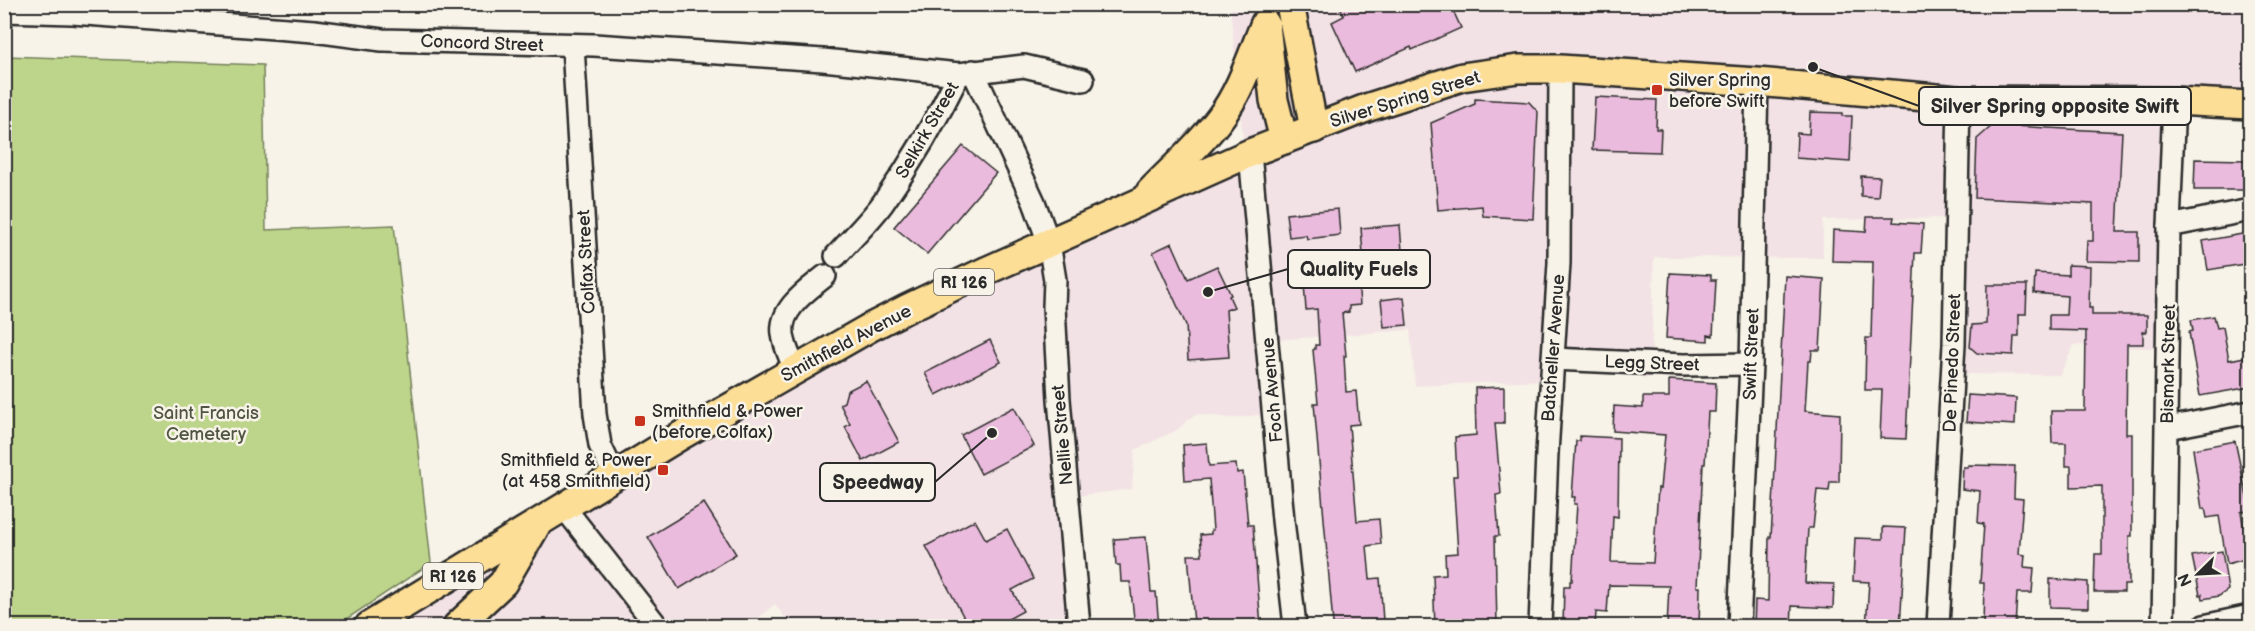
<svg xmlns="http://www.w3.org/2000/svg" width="2255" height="631" font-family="'Balsamiq Sans',sans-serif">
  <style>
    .built { fill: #f3e2e5 }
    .green { fill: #bdd58b; stroke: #74805b; stroke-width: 1.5 }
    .building { fill: #ebbbdd; stroke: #2b2b2b; stroke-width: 1.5 }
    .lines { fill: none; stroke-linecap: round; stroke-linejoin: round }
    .minor-casing { stroke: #2b2b2b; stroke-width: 26 }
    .major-casing { stroke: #2b2b2b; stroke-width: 32 }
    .minor { stroke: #f7f3e8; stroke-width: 21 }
    .major { stroke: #fdde96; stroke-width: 27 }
    .poi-dot { fill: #c8321e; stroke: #f7f3e8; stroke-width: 2 }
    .labels { text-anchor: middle; stroke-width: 5; stroke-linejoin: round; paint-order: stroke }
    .shield { fill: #f7f3e8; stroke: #686764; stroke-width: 1.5 }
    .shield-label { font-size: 16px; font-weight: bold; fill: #2b2b2b }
    .street-label { font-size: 18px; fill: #2b2b2b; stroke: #f7f3e8 }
    .poi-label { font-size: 18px; fill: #2b2b2b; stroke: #f7f3e8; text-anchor: start }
    .park-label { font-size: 18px; fill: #505643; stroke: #f7f3e8 }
    .leader { fill: none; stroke: #2b2b2b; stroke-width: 2 }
    .callout-dot { fill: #2b2b2b; stroke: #f7f3e8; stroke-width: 2 }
    .callout { fill: #f7f3e8; stroke: #2b2b2b; stroke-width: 2 }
    .callout-label { font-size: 20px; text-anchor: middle; font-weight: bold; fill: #2b2b2b }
  </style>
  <rect width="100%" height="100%" fill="#f7f3e8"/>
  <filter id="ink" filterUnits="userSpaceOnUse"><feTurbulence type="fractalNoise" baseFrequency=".0167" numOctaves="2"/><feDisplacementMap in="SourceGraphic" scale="12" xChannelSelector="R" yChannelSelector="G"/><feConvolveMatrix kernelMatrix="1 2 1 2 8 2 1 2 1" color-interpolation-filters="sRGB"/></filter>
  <g filter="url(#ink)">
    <!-- built -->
    <path class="built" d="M1230,5h1020v98l-65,-5 -15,251 -96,-4 -14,30 -103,-1 -2,-156 -132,2v38l-169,-1 -3,120 -6,2 -29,-18 -15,10 -48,-1 -7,10 -131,6 -5,-56 -135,10 1,73 -45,5 -36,-4 -18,16 -42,20 -3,39 -56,7 10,130h-295l-16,-22 -26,22h-368l374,-237 490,-228z"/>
    <!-- green -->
    <path class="green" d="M5,56l258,9 3,165 128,-5 37,338 -95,63h-331z"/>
    <!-- building -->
    <g class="building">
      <path d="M1339,4h111l11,24 -49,22 -1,-3 -56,25 -23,-50 12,-6z"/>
      <path d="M1595,97l62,3 -1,29h5l-1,23 -68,-2z"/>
      <path d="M1475,99l54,3 9,10 -5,107 -50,-3 -1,-10 -44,4 -7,-87 44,-19z"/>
      <path d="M1810,112l32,1v3h10l-2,46 -54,-4 1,-25 12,1z"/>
      <path d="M1993,125l129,7 -5,100h22v30l-53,-1 1,-20h6v-37l-118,-6 2,-59z"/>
      <path d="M963,146l33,27 -69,81 -33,-27z"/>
      <path d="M2195,159l51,1v6h4v24h-56z"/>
      <path d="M1861,176l19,1 -2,20 -17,-1z"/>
      <path d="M1338,209l2,26 -33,4 -1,-4 -17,2 -3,-23z"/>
      <path d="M1867,217h27l-1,5 30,2 -2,29h-6l-9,186 -26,-1 2,-48h-17l1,-52h5l2,-76 -41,-1 1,-31 33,2z"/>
      <path d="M1400,225l3,39h-3v2l-36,2 -3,-40z"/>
      <path d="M2248,233l2,30 -42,7 -5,-29z"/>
      <path d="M1172,243l16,36 29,-13 14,29 -2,1 5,11 -8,3 3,47 -41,3 -2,-35 -33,-73z"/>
      <path d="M2068,265l22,1 -1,42h3v7h55v17h-4v12h-16l-1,90h6v102h-3v49h-5v7h-30l1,-38h7v-68l-31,1v-21h-5v-23h-14l-1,-32h34l1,-80 -37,-1v-15h17l1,-19 -33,-3 1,-20 33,2z"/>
      <path d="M1670,273l41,2v5h5l-3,56 -5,-1v6l-42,-3z"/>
      <path d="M1785,276l39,3 -4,71h-8l-1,11h-3l-3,50 35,3 -1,68h-9l-1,9 -12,-1 -4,38h-5l-3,55 29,1 -1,24 -41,-2 -1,21h-37l1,-27 13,1 1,-64h2l3,-49z"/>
      <path d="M1358,278l2,27 -11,1v6l-7,1 4,43h-2l2,36 10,-1 3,33 -10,1 8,96 22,-2 2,25 -14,2 3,33 10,-1 3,43 -50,3 -19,-221h4l-5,-53 2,-1v-4h4l-2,-36 -11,1 -2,-27z"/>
      <path d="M1987,285h40l-1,29h-7v22h-5l-1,19 -36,-2 -7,-6 2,-22 14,-1z"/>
      <path d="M1404,297l3,28 -23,2 -3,-27z"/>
      <path d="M2214,316l3,12 6,-1 6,33 21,-4v31l-50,9 -11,-64 4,-1 -2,-11z"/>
      <path d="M990,340l11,22 -65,33 -11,-22z"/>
      <path d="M1669,380l47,3 -1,29h-7l-3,52h-2l-6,123h3l-1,40h-32l2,-41 -60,-1 -2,28 -11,-1 -1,15h-32l1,-41h6v-5h2l5,-77h-3l1,-7h-3l4,-56h4v-5l39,2 -1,79 -5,-1 -2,46 42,1 5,-75 2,1 5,-54 -52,-4 1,-25 29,2v-11h26z"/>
      <path d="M866,381l33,61 -36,19 -18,-34 5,-3 -10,-20 4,-2 3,-11z"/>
      <path d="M1504,387v36h-9l6,71 -5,1 3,41h-4l2,91h-62l-2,-52 13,-1 -1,-20 13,-1 -5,-77h4l-2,-39 21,-2 -1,-47z"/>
      <path d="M1968,395l48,3 -1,27 -49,-3z"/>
      <path d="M1014,407l20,39 -53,28 -20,-39z"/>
      <path d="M2235,441l13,61v9l-7,1 8,46 -22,6 -8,-48 -12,2 -2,-10 -3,1 -9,-60z"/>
      <path d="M1207,443l2,23 27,-2 1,9 6,-1 5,53h5l8,102h-43v-6l-24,2 -6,-68h14l-2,-20 11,-1v-4h2l-4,-51 -24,2 -2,-36z"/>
      <path d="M1968,465l47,1 -1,32 9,1 -4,55 6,1 -1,12 10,1 -2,25h-15l-2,34h-32l1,-44h-4l4,-59 -6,-1 2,-32 -18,-2 1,-22h5z"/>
      <path d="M704,503l32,51 -57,35 -31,-52z"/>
      <path d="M975,520l11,20 21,-11 26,50 -21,11 11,21 -29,16h-25l-43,-81z"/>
      <path d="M1883,527l23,1 -6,99h-34l3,-45 -16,-1 2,-43 28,1z"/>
      <path d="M1146,537l5,55h5l3,35h-24l-5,-45h-9l-1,-17h-4l-2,-26z"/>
      <path d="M2222,551l6,39 -9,6 -16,3 -1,-5 -2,1 -8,-39z"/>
      <path d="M2050,579l38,3v26l-38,-1z"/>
    </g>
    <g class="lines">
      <!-- minor casing -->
      <g class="minor-casing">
        <g id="minor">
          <path d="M4,11l68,2 242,18 68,9 212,5 229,15 136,14 65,-8 59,14"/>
          <path d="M573,46l22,368 5,31 14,30"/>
          <path d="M973,71l61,131 15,41 6,37 -1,27 5,92 20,227"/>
          <path d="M1250,153l33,367 12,106"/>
          <path d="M2169,226l81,-16"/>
          <path d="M836,256c16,-18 33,-34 47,-53 29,-41 54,-84 76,-129"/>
          <path d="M1553,359l131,6 67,-1"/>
          <path d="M795,370c-4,-11 -11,-24 -12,-36 -4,-25 25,-44 42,-58"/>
          <path d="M2168,428l82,-16"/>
          <path d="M563,506l94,120"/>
          <path d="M1540,626l7,-173 12,-190 1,-194"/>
          <path d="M1739,626l12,-262 6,-282"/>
          <path d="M1938,626l16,-282 5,-244"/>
          <path d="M2163,626l6,-400 5,-125"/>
          <path d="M2204,626l46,-10"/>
        </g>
      </g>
      <!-- major casing -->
      <g class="major-casing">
        <g id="major">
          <path d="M1290,4l24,125"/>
          <path d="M1266,25l8,75 10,40"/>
          <path d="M1150,192c23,-24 50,-47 70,-74 21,-27 32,-64 45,-95"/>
          <path d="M369,626l311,-190 189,-108 37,-19 82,-39 262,-117 119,-46 93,-30 56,-8h42l197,13 202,18 215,1 76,4"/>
          <path d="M457,626l46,-43 33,-57"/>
        </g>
      </g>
      <!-- minor -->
      <use href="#minor" class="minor"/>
      <!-- major -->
      <use href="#major" class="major"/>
    </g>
  </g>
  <!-- markers -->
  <g class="poi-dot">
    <rect x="1651" y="84" width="12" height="12" rx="3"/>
    <rect x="634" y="415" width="12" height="12" rx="3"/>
    <rect x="657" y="464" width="12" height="12" rx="3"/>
  </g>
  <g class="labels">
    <!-- shield labels -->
    <g class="shield">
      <rect x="934" y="269" width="60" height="26" rx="4.5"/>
      <rect x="423" y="563" width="60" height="26" rx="4.5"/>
    </g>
    <g class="shield-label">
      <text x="964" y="288">RI 126</text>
      <text x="453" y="582">RI 126</text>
    </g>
    <!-- street labels -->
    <g class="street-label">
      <text transform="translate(482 43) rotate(2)" y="6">Concord Street</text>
      <text transform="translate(1405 99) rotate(-17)" y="6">Silver Spring Street</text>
      <text transform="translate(927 130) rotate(-60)" y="6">Selkirk Street</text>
      <text transform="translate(586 262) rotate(-93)" y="6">Colfax Street</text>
      <text transform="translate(846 343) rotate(-28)" y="6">Smithfield Avenue</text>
      <text transform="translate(1553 348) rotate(-86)" y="6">Batcheller Avenue</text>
      <text transform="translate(1751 354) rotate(-88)" y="6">Swift Street</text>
      <text transform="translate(1652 363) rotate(2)" y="6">Legg Street</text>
      <text transform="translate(1952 363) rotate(-88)" y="6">De Pinedo Street</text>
      <text transform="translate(2168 364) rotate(-89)" y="6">Bismark Street</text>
      <text transform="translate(1272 390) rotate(-95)" y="6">Foch Avenue</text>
      <text transform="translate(1062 435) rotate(-95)" y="6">Nellie Street</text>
    </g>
    <!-- poi labels -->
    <g class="poi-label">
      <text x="1669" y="86">Silver Spring<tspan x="1669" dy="21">before Swift</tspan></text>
      <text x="652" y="417">Smithfield &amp; Power<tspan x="652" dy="21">(before Colfax)</tspan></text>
      <text x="651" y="466" text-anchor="end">Smithfield &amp; Power<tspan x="651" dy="21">(at 458 Smithfield)</tspan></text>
    </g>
    <!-- park labels -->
    <g class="park-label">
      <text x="206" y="419">Saint Francis<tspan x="206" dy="21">Cemetery</tspan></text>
    </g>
  </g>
  <!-- callouts -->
  <path class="leader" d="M1813 67L1919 106M1208 292L1288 269M992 433L935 482"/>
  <g class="callout-dot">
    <circle cx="1813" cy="67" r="6"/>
    <circle cx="1208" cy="292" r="6"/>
    <circle cx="992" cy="433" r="6"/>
  </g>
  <g class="callout">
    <rect x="1919" y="87" width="272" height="38" rx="6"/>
    <rect x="1288" y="250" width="142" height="38" rx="6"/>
    <rect x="820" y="463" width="115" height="38" rx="6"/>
  </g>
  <g class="callout-label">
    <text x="2055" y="113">Silver Spring opposite Swift</text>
    <text x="1359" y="276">Quality Fuels</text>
    <text x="878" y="489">Speedway</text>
  </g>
  <!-- margin -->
  <rect width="2255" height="631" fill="none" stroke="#f7f3e8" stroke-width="24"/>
  <rect x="12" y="12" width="2231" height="607" fill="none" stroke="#2b2b2b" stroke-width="2" filter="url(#ink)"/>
  <!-- north arrow -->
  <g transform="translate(2198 574) rotate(246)" stroke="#f7f3e8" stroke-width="4.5" paint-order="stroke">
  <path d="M0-4.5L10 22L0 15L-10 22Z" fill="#2b2b2b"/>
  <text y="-9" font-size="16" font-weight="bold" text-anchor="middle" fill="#2b2b2b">N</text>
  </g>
</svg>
